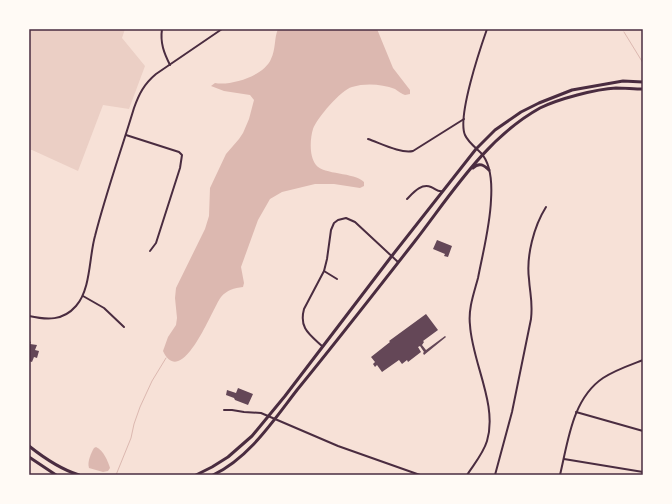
<svg xmlns="http://www.w3.org/2000/svg" width="672" height="504" font-family="'Work Sans',sans-serif">
  <style>
    .green { fill: #ebcfc5 }
    .water { fill: #dcb8b0 }
    .lines { fill: none; stroke-linecap: round; stroke-linejoin: round }
    .stream { stroke: #dcb8b0; stroke-width: 1 }
    .building { fill: #644757 }
    .minor { stroke: #4a2c40; stroke-width: 2 }
    .primary { stroke: #4a2c40; stroke-width: 3 }
    .neatline { fill: none; stroke: #4a2c40; stroke-width: 1.5 }
  </style>
  <rect width="100%" height="100%" fill="#f7e1d7"/>
  <!-- green -->
  <path class="green" d="M29,29h96l-3,9 23,28 -16,43 -26,-4 -25,66 -46,-21h-3z"/>
  <!-- water -->
  <g class="water">
    <path d="M278,29h99l16,39 17,22v4l-5,1c-3,-1 -7,-4 -10,-6 -13,-5 -30,-6 -43,-2 -11,3 -35,31 -39,42 -3,10 -4,27 3,36 8,10 38,7 48,17v4l-4,2 -26,-4h-19l-33,8 -12,7 -12,21 -17,47 3,16 -1,4c-9,1 -16,3 -22,10 -8,10 -39,94 -58,54l5,-14 8,-12 1,-7 -2,-20 1,-10 29,-59 4,-13 1,-28 16,-34 13,-15 4,-6 6,-14 5,-19 -4,-5 -26,-4 -13,-5 4,-3c16,3 49,-7 56,-24 5,-10 3,-21 7,-30z"/>
    <path d="M96,447c7,3 12,14 14,21l-2,3 -5,1 -14,-4c-2,-6 2,-15 5,-20z"/>
  </g>
  <g class="lines">
    <!-- stream -->
    <g class="stream">
      <path d="M624,32l19,31"/>
      <path d="M116,475l15,-37 3,-14 6,-17 12,-26 14,-23"/>
    </g>
  </g>
  <!-- building -->
  <g class="building">
    <path d="M437,240l15,6 -4,11 -4,-1 1,-2 -12,-5z"/>
    <path d="M426,314l12,16 -15,11 1,1 -2,3 4,5 19,-14 1,1 -22,18 -1,-2 1,-1 -4,-6 -2,1 3,5 -13,10 -1,-2 -5,4 -3,-4 -17,12 -5,-7 -2,2 -2,-3 2,-2 -4,-5 19,-15 -1,-1z"/>
    <path d="M29,341l2,1 -1,2 7,1 -2,5 4,1 -2,7 -3,-1 -2,5 -3,-1z"/>
    <path d="M238,388l15,6 -5,11 -13,-5 -1,-2 -8,-3 1,-5 9,3z"/>
  </g>
  <g class="lines">
    <!-- minor -->
    <g class="minor">
      <path d="M162,29c-2,14 2,24 8,36"/>
      <path d="M126,135l53,17 3,3 -2,13 -24,75 -6,8"/>
      <path d="M368,139c12,4 33,15 45,12l51,-32"/>
      <path d="M407,199c6,-6 14,-16 24,-12 5,2 6,5 12,4"/>
      <path d="M324,271l13,8"/>
      <path d="M83,296l21,12 20,19"/>
      <path d="M29,316c18,4 34,5 47,-10 15,-17 13,-49 19,-70 11,-43 26,-85 39,-128 5,-14 10,-24 22,-34l66,-45"/>
      <path d="M322,346c-13,-12 -23,-18 -18,-37l20,-38 3,-12 4,-29 3,-7 4,-3 8,-2 9,4 43,40"/>
      <path d="M224,410h8l12,2 17,1 77,33 82,29"/>
      <path d="M576,412l67,19"/>
      <path d="M564,459l79,13"/>
      <path d="M467,475c7,-11 16,-21 20,-34 11,-36 -15,-79 -17,-116 -2,-16 4,-32 8,-47 5,-26 12,-52 13,-78 1,-15 1,-35 -10,-47 -5,-5 -13,-11 -16,-18 -8,-18 15,-86 22,-106"/>
      <path d="M495,475l17,-63 19,-93c2,-17 -1,-24 -2,-40 -3,-23 5,-53 17,-72"/>
      <path d="M560,475c8,-33 12,-76 43,-97 12,-8 27,-13 40,-18"/>
    </g>
    <!-- primary -->
    <g class="primary">
      <path d="M473,168c6,-6 11,-3 16,2"/>
      <path d="M29,446c15,12 31,23 50,29"/>
      <path d="M29,457l27,18"/>
      <path d="M196,475l16,-8 16,-10 24,-21 33,-40 106,-139 85,-108 19,-19 26,-18 18,-9 33,-13 51,-9 20,1"/>
      <path d="M213,475c36,-17 60,-54 84,-85 40,-49 79,-99 118,-149 37,-48 71,-103 125,-133 18,-9 56,-19 76,-20 9,0 18,1 27,1"/>
    </g>
  </g>
  <!-- border -->
  <rect width="672" height="504" fill="none" stroke="#fffaf5" stroke-width="60"/>
  <rect x="30" y="30" width="612" height="444" class="neatline"/>
</svg>
